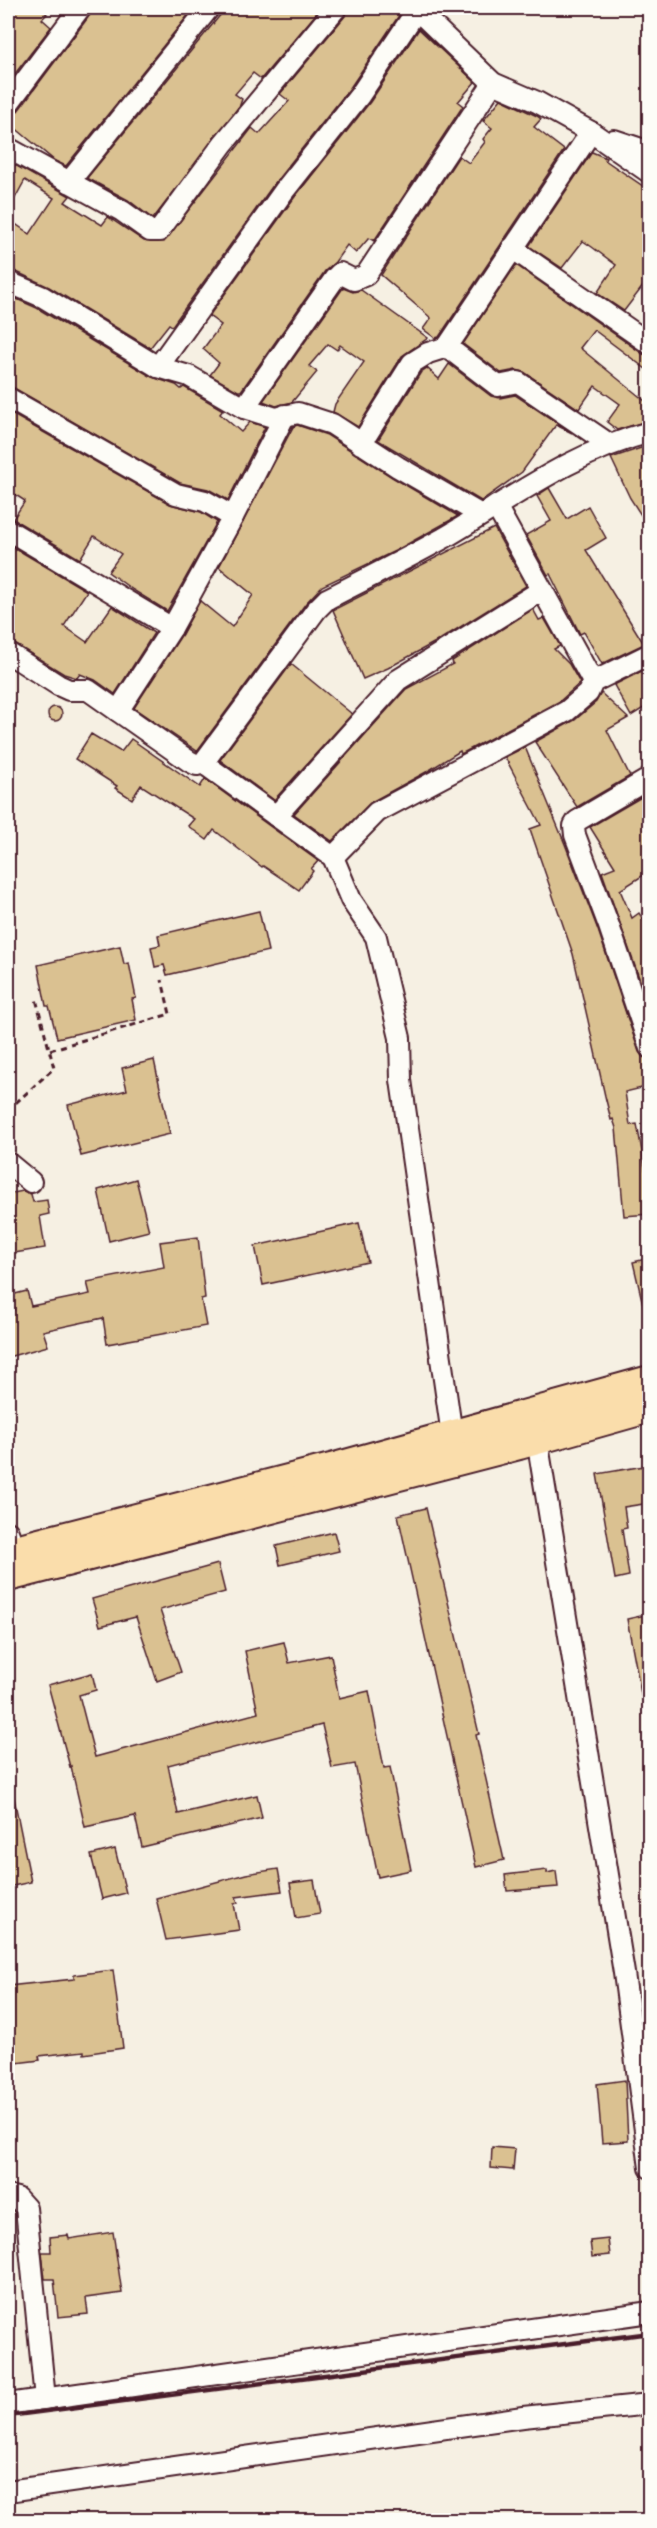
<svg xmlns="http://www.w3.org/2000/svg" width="657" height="2528" font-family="Dekko,sans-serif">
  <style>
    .building { fill: #dac191; stroke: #4a1f2b; stroke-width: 1.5 }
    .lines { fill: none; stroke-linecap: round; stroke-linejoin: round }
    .street-casing { stroke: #4a1f2b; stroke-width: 24 }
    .primary-casing { stroke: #4a1f2b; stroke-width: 34 }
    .path { stroke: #4a1f2b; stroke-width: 3; stroke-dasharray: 6 4.5; stroke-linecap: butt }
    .street { stroke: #fdfcf7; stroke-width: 20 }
    .primary { stroke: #faddab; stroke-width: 30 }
    .rail { stroke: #4a1f2b; stroke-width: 4.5 }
  </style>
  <rect width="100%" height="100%" fill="#f6f0e3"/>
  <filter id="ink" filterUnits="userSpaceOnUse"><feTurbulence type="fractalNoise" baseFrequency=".0167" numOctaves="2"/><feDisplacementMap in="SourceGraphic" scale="12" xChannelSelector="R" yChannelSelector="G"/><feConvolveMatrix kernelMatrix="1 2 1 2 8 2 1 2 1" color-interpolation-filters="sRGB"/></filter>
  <g filter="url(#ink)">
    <!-- building -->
    <g class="building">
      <path d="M13,8h27l7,6 -5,5 9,8 -37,48 -6,-5v-55z"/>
      <path d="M92,8h102l-128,158 -11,-5 -47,-39v-6l10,-5 72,-96z"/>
      <path d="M226,8h95l-60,71 -8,-6 -18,21 7,5 -2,6 -87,114 -25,-19 -41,-22z"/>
      <path d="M348,8h50l4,3 -52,77 -76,96 -102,142 -3,-2 -19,24 -101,-61 -41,-19v-49l22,15 24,-36 -29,-18 -17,31v-50l62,35 -5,6 37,23 6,-8 36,24 20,1 88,-114 7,6 30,-33 -9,-7 65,-78z"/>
      <path d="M419,29l56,53 -17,20 5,4 -89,135 -5,-3 -13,15 -9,-8 -12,17 -10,9 -84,120h-3l-28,-16 9,-12 -16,-14 18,-24 -12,-9 85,-118 76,-96z"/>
      <path d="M501,99l36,17 4,3 -7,8 30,23 -125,187 -4,1 -12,-9 8,-11 -50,-43 78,-119 10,7 16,-21 -2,-3 9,-11 -9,-7z"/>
      <path d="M592,152l14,6 -1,2 45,31v86l-26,34 -27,-18 19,-28 -24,-18 -9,-6 -21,27 -33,-22z"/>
      <path d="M516,265l127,89 7,2v16l-56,-42 -14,18 70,57v15l-33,10 -10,-8 13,-18 -25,-18 -16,23 -55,-37 -8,-2 -15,3 -38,-29z"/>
      <path d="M343,288l10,4 8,-2 67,48 -26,18 -44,71 -25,-15 2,-8 29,-42 -24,-17 -3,5 -9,-6 -19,22 8,6 -25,30 -16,4 -13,-5z"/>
      <path d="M12,297l25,11 115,69 24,8 5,4 3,-2 39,23 -3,4 21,18 9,-10 15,5 -37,73 -20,-11 -28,-6 -166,-95 -6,-2v-83z"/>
      <path d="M449,364l42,32 9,2 15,-3 57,38 -16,-8 -34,47 -41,29 -103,-61 43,-68 6,-4 12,11z"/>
      <path d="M8,412l162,92 31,8 16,10 -50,89 -34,-21 -25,-18 13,-18 -27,-18 -14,23 -67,-40 12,-18 -17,-11z"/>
      <path d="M297,425l30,10 65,42 66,39 -63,35 -73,35 -16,17 -109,148 -63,-43 48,-74 18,-33 32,26 21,-32 -34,-28 74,-140z"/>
      <path d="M650,445v84l-20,-31 -19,-40z"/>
      <path d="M549,488l18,31 21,-13 18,32 -20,12 58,94 -42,20 -18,-32 -4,2 -30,-60 -2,1 -22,-40 25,-14 -14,-25z"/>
      <path d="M494,528l32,58 -85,53 -53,29 -25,11 -30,-69z"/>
      <path d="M8,544l79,47 -23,35 23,16 25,-36 42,27 -39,61 -20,-14 -15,-6 -3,4 -13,-4 -56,-34z"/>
      <path d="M533,609l6,11 5,-2 16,28 -6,3 15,15 11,19 -20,18 -99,53 -1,-3 -32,20 -57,31 -39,39 -38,-27 112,-125 47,-25 -1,-3z"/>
      <path d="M291,664l61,50 -78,86 -54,-40z"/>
      <path d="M644,670v3l6,-3v34l-19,12 -17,-31z"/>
      <path d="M601,693l27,25 -21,12 23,46 -53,31 -42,-65 40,-22 21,-18z"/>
      <circle cx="55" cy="714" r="7"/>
      <path d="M91,734l30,18 10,-13 69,48 5,-8 113,82 -7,8 2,2 -14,19 -36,-24 -1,1 -48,-37 -7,10 -19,-14 6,-7 -53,-34 -9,14 -17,-11 2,-2 -42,-27z"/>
      <path d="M525,747l40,97 33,86 41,122 4,5 7,3v26l-25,6 5,33 7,-1 13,71v19l-26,2 -8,-88 -3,-9 -2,1 -6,-24 -32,-142 -43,-125 11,-4 -36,-68z"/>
      <path d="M650,792v79l-30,19 12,28 7,-5 11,17v79l-48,-137 13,-5 -25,-40z"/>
      <path d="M259,911l9,40 -101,24 -3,-10 -9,2 -4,-20 9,-2 -2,-10z"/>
      <path d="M120,946l4,18 5,-1 7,35 -4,1 4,21 -79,18 -8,-32h-3l-8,-41z"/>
      <path d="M154,1060l16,74 -89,22 -13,-51 59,-15 -5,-22z"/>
      <path d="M136,1179l13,52 -40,10 -11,-51z"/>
      <path d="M23,1191l8,3 2,8 14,-2 2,14 -9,2 5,32 -37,6v-60z"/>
      <path d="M359,1223l9,39 -105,23 -8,-39z"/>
      <path d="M198,1237l7,61 -4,1 5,27 -99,18 -4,-26 -60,13 5,15 -40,11v-46l6,-1 -3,-15 16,-4 4,15 59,-12 -3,-12 77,-15 -4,-25z"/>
      <path d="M650,1258v50l-6,1 -11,-47z"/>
      <path d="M650,1465v38l-26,4 3,21 -5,1 7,47 -14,3 -18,-105z"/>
      <path d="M426,1508l53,226 -3,1 28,125 -28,7 -78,-352z"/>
      <path d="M334,1532l5,19 -59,14 -4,-19z"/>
      <path d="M218,1564l7,28 -65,18 21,62 -24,9 -21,-64 -36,9 -8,-27z"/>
      <path d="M650,1614v84l-8,1 -15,-80z"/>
      <path d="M284,1642l5,21 42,-8 8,43 30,-7 15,77 6,-1 21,103 -33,7 -23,-113 -23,4 -10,-43 -154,40 10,49 79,-19 5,23 -120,29 -7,-31 -50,11 -14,-61 -1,1 -22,-82 44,-12 4,17 -17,5 16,62 163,-44 -13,-62z"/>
      <path d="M8,1798h6l17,84 -23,5z"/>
      <path d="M115,1849l11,44 -24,6 -11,-44z"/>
      <path d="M278,1869l4,22 -46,6 2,6 -4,1 5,26 -73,10 -10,-42 90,-24z"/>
      <path d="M547,1870v3l9,-2 2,16 -51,4 -2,-16z"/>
      <path d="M314,1880l6,34 -24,4 -6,-35z"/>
      <path d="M113,1970l10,78 -39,6v-3l-45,5 1,4 -32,4v-78l66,-7v-4z"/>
      <path d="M625,2080l3,61 -26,2 -5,-59z"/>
      <path d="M492,2147l23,2 -2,21 -22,-2z"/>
      <path d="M113,2232l9,61 -36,5 2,16 -30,3 -4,-38h-9l-3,-27h9l-1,-15 18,-2 1,4z"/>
      <path d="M608,2239l2,16 -18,2 -2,-16z"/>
    </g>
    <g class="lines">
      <!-- street casing -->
      <g class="street-casing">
        <g id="street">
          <path d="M415,8l78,75 44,19 54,30 59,41"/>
          <path d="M8,104l72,-96"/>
          <path d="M614,140l36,12"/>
          <path d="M8,148l114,63 28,20h9l64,-87 113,-136"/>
          <path d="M69,182l140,-174"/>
          <path d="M512,248l138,96"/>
          <path d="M8,282l35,15 115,70 31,9 55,32 32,10 22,-5 34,11 66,43 83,48"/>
          <path d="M447,347l51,39 20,-4 91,62"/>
          <path d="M158,367l126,-176 76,-96 57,-85"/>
          <path d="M8,398l168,96 29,7 28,16"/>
          <path d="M244,408l91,-130 5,-5 14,7 12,-5 127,-192"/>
          <path d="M361,444l51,-81 16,-10 19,-6 144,-215"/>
          <path d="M496,506l97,176"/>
          <path d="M8,530l164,98"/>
          <path d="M8,653l50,32 11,5h19l101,71 8,4 6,-2 130,94 44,-45 190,-101 21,-18 5,-11 57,-28"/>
          <path d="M118,711l54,-83 61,-111 52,-102"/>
          <path d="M203,763l113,-153 11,-11c39,-20 79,-40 117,-61 67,-39 129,-86 206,-106"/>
          <path d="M650,778l-73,43 -3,5 1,9 34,91 41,122"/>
          <path d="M276,816l122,-136 144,-90"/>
          <path d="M333,857l18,43 25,37 24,101 1,42 51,355"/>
          <path d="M8,1163l23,19"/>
          <path d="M537,1439l87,534 26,195"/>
          <path d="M8,1532l7,18"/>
          <path d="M8,2196l9,2 9,10 19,191"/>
          <path d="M8,2404l642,-92"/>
          <path d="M8,2491l515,-74 127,-13"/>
        </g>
      </g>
      <!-- primary casing -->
      <g class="primary-casing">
        <g id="primary">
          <path d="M8,1552l327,-84 315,-87"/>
          <path d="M8,1576l511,-132 131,-37"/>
        </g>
      </g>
      <!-- path -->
      <g class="path">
        <path d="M50,1050l120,-36 -8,-34"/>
        <path d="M8,1110l46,-42 -18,-69"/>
      </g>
      <!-- street -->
      <use href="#street" class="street"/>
      <!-- primary -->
      <use href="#primary" class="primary"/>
      <!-- rail -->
      <path class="rail" d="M8,2416l642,-83"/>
    </g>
  </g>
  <!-- margin -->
  <rect width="657" height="2528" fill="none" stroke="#fdfcf7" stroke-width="30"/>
  <rect x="15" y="15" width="627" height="2498" fill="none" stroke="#4a1f2b" stroke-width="2" filter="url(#ink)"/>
</svg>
